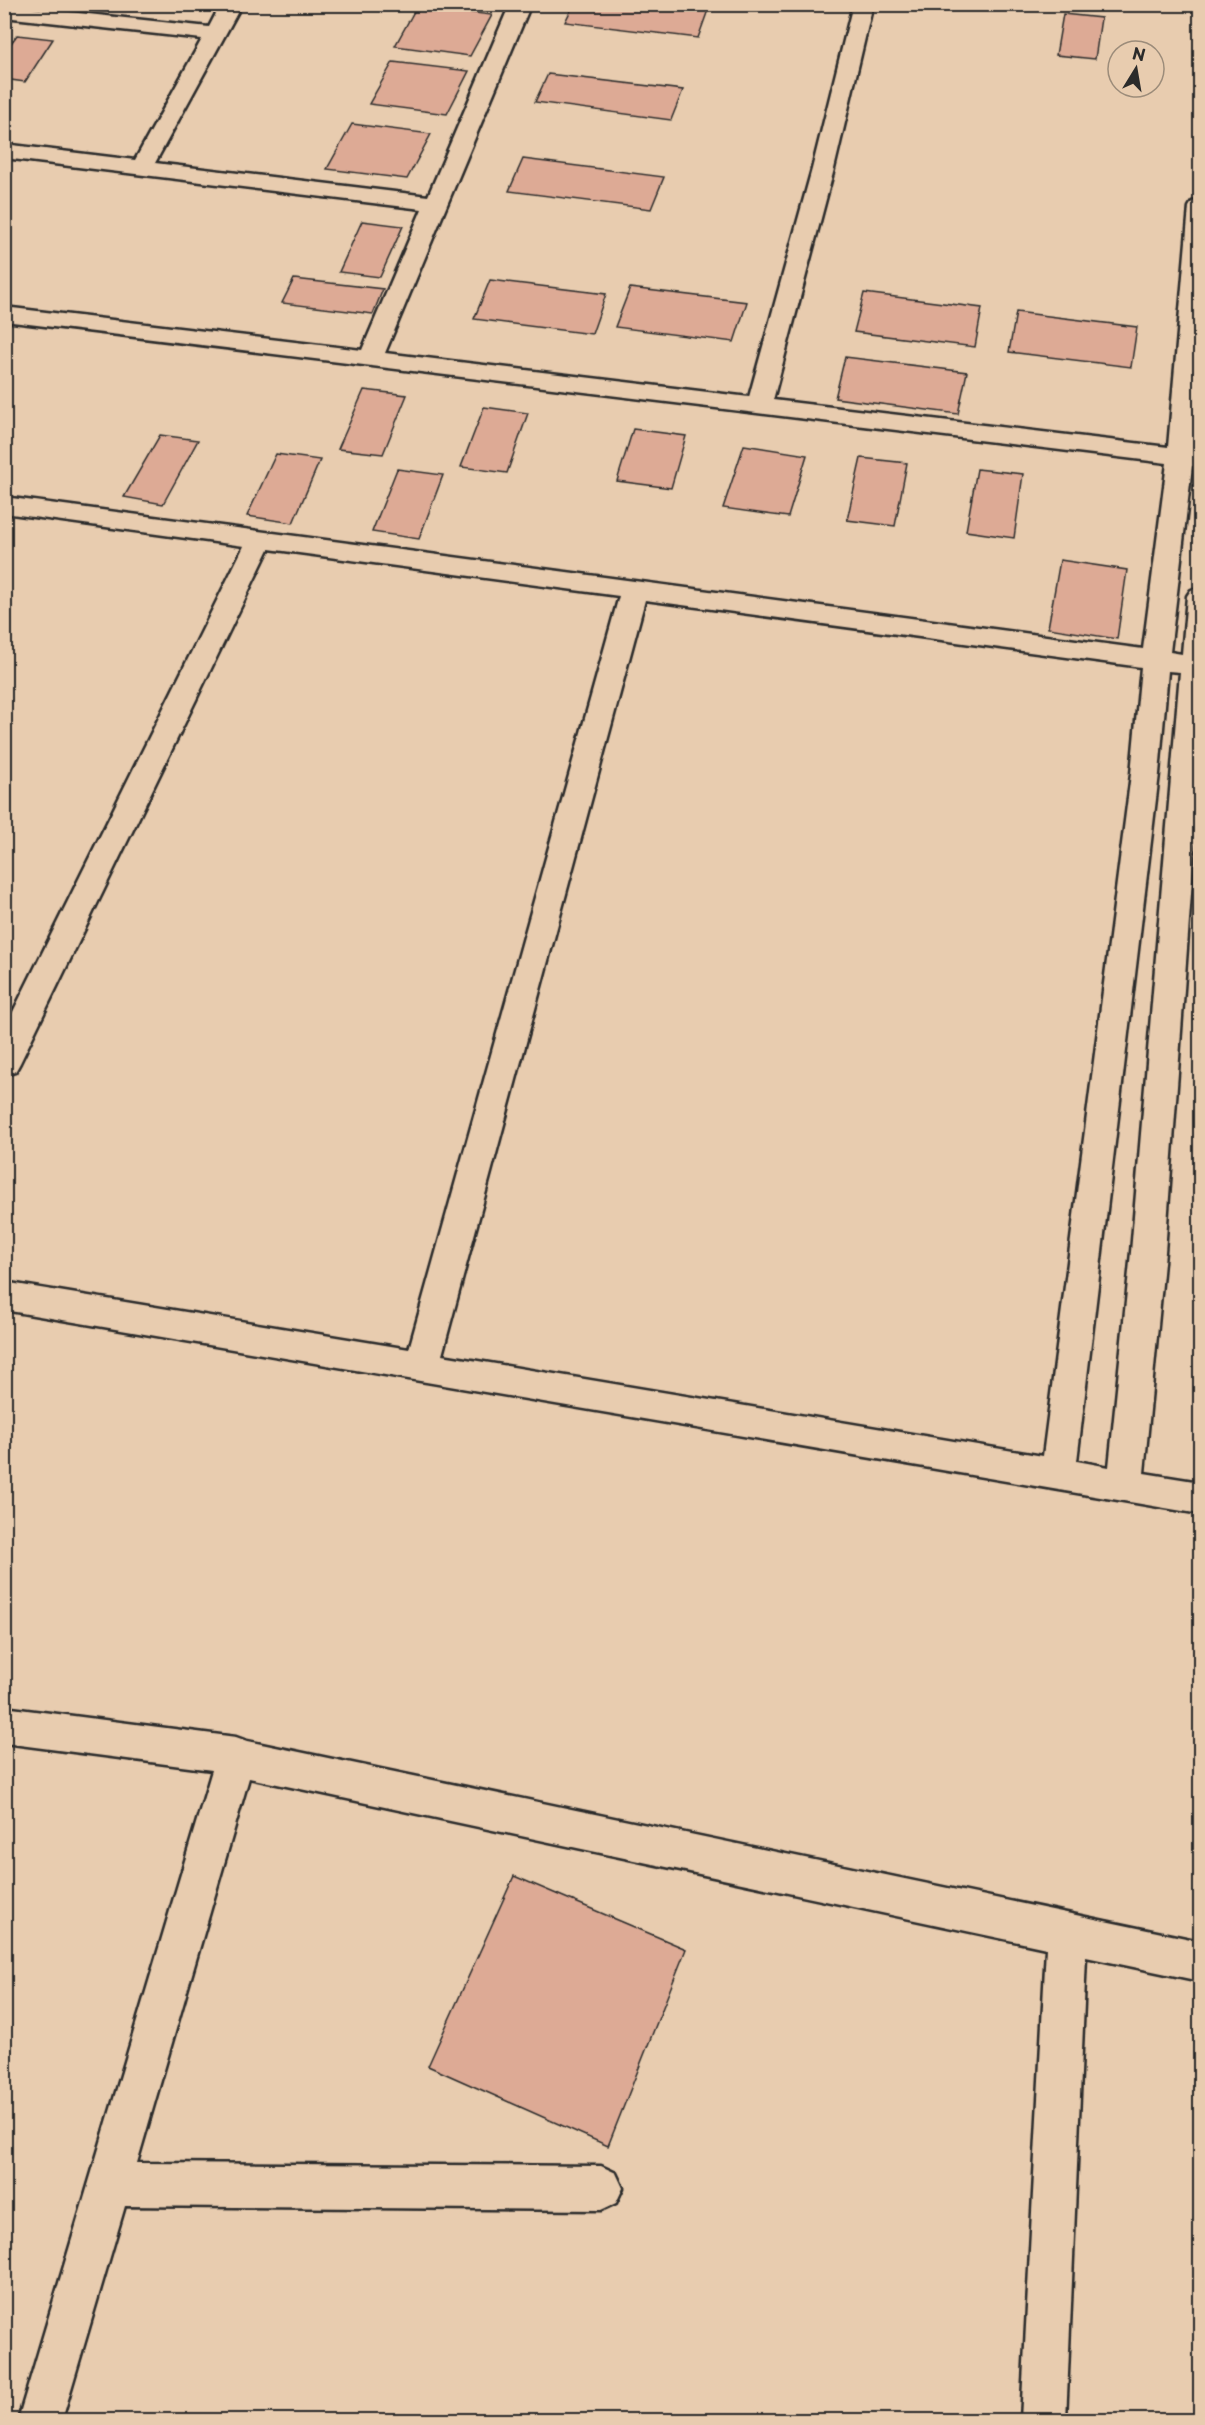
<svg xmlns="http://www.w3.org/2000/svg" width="1205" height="2425" font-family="'Playpen Sans',sans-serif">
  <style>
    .building { fill: #ddaa95; stroke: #2b2b2b; stroke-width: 1.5 }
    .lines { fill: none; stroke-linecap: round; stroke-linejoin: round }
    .minor-casing { stroke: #2b2b2b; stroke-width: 5 }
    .minor { fill: #e8ccaf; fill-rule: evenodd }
  </style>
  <rect width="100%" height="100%" fill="#e8ccaf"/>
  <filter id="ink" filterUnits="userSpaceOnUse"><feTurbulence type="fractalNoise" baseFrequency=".0167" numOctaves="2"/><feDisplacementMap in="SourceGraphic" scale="12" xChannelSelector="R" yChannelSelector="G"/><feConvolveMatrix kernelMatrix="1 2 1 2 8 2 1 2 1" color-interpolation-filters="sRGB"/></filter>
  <g filter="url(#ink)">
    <!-- building -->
    <g class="building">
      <path d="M574,4h84l50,6 -10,28 -133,-16z"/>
      <path d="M417,6l75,9 -22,41 -75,-10z"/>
      <path d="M1063,14l38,4 -6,41 -39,-4z"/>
      <path d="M17,35l36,4 -28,43 -21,-3v-26z"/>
      <path d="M393,62l76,9 -22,43 -78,-10z"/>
      <path d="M548,74l135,16 -12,30 -136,-18z"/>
      <path d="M352,124l79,10 -24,45 -80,-10z"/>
      <path d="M523,159l141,18 -13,32 -142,-18z"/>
      <path d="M362,221l41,5 -23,51 -41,-5z"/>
      <path d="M294,279l89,10 -10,25 -91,-11z"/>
      <path d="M490,280l116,14 -14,40 -118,-15z"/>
      <path d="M630,288l117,14 -13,40 -119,-15z"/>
      <path d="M864,293l118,15 -7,39 -121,-15z"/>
      <path d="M1016,312l121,15 -6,40 -122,-15z"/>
      <path d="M845,357l122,15 -9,42 -123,-16z"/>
      <path d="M364,390l43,5 -24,59 -45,-5z"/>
      <path d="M484,407l44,6 -21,60 -46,-6z"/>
      <path d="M633,429l53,7 -15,52 -54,-7z"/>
      <path d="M160,435l38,5 -35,64 -39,-7z"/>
      <path d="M744,445l63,10 -19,62 -65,-9z"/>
      <path d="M276,454l44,6 -27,63 -46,-7z"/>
      <path d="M861,458l46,5 -12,63 -48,-6z"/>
      <path d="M397,469l46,6 -24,64 -47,-7z"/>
      <path d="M977,469l46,5 -9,64 -48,-7z"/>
      <path d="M1060,560l67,10 -10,69 -69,-11z"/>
      <path d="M514,1876l172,73 -78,197 -180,-80z"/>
    </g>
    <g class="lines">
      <!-- minor casing -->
      <g class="minor-casing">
        <g id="minor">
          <path d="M221,4h21l-87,159 273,33 82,-192h21l-146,349 364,44 63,-228 41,-165h20l-39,165 -61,231 395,47 21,-240 3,-5 8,-2v152l-7,98 7,1v16l-8,-1 -22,186 12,2 5,-58 4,-6 9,-3v182l-35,483 -21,221 56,9v32l-1196,-204v-28l405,67 210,-753 -350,-47 -249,514 -5,9 -11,3v-45l240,-484 -240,-33v-16l1139,152 24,-186 -1163,-142v-14l358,43 60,-141 -418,-51v-14l131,16 67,-121 -198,-22v-12l205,22zM645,600l496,67 -10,107 -88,682 -601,-101zM1168,671l12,1 -49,580 -22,215 -32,-6 82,-687z"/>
          <path d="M4,1707l232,30 11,4 953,200v40l-114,-24 -20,463h-45l25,-472 -797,-170 -112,385 464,3 15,7 7,15 -7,15 -15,7 -476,-4 -63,214h-44l194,-650 -208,-27z"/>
        </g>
      </g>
      <!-- minor -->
      <use href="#minor" class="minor"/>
    </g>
  </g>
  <!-- margin -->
  <rect width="1205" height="2425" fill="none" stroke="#e8ccaf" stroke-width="24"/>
  <rect x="12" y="12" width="1181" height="2401" fill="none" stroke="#2b2b2b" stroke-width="2" filter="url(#ink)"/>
  <!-- north arrow -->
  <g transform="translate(1136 69) rotate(11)"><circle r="28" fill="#e8ccaf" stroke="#9c8c7a" stroke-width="1.5"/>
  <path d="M0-4.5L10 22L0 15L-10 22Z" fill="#2b2b2b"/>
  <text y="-9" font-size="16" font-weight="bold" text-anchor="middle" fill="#2b2b2b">N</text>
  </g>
</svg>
